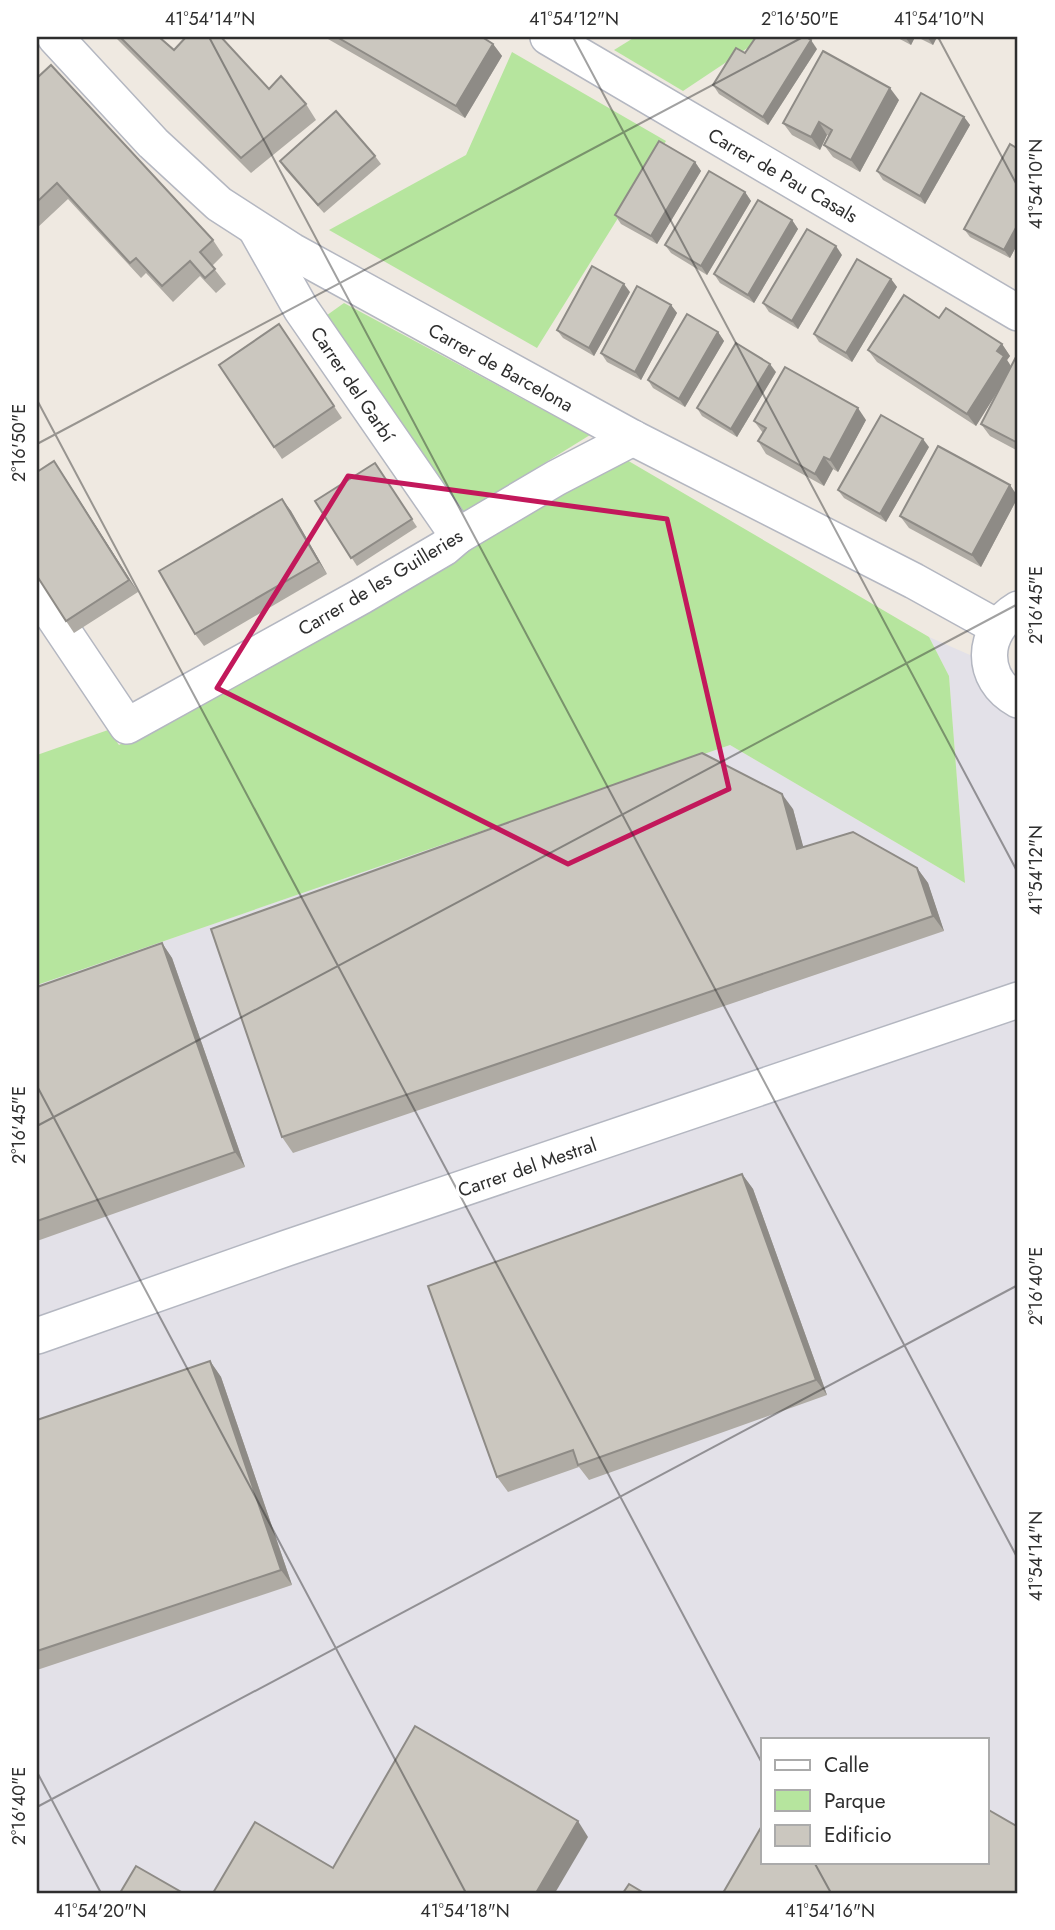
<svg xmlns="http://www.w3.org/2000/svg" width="1055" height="1930" font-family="Jost,sans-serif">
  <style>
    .industrial { fill: #e3e1e8; fill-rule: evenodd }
    .green { fill: #b6e59e }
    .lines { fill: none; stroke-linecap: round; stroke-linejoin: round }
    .minor-casing { stroke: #b4b7c1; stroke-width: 38 }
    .minor { stroke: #fff; stroke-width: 35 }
    .wall { fill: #afaba4 }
    .shaded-wall { fill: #8e8b86 }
    .building { fill: #cbc7bf; stroke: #8e8b86; stroke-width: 2 }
    .marked { fill: none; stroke: #c2185b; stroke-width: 5; stroke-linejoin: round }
    .ticks { fill: none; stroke: #2e2e2e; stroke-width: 2; stroke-opacity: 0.45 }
    .labels { text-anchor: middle; stroke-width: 6; stroke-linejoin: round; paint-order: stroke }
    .street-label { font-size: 19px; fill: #2e2e2e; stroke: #fff }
    .neatline { fill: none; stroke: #2e2e2e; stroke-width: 2.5 }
    .ticks-label { font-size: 18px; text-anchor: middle; fill: #2e2e2e }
  </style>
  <rect width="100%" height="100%" fill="#efe9e1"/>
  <!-- industrial -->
  <path class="industrial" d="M929,637l89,39v1217h-981v-908l693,-240 235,138 -16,-207zM763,1739h224v123h-224z"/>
  <!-- green -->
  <g class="green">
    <path d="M635,37h129l-81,54 -69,-41z"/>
    <path d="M512,52l154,89 -129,207 -208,-118 137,-75z"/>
    <path d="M344,303l246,132 -131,81 -136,-198z"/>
    <path d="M620,456l309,181 20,39 16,207 -235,-138 -693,240v-230l71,-25 11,15 340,-191z"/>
  </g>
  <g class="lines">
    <!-- minor casing -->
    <g class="minor-casing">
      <g id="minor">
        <path d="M55,37l98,106 66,61 73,47 341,187 281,143 83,46"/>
        <path d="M548,37l470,276"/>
        <path d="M257,231l44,78 157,227"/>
        <path d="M37,592l90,134 235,-130 82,-48 14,-12 98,-58 77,-40"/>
        <path d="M1018,609c-37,22 -39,70 0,91"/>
        <path d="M37,1336l250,-88 731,-248"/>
      </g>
    </g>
    <!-- minor -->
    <use href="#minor" class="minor"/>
  </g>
  <!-- wall -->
  <g class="wall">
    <path d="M115,37h44l15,13 132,54 10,16 -65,53z"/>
    <path d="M327,37h155l11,7 9,12 -37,62 -137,-79z"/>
    <path d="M896,37h19l-4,8z"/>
    <path d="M917,37h20l-4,8z"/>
    <path d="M817,49l-49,76 -49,-31 -6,-9z"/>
    <path d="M37,78l176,162 10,15 -11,11 14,18 -10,9 -16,-17 -27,26 -27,-29 -5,5 -73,-79 -31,29z"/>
    <path d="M899,100l-39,72 -27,-15 -9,-12 5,-9 -2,-1 -7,15 -28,-15 -9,-12z"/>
    <path d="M964,117l6,8 -45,79 -42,-24 -6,-9z"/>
    <path d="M1018,149v94l-8,15 -40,-21 -6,-8z"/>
    <path d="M375,156l6,8 -57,49 -39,-44 -5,-8z"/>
    <path d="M695,162l6,9 -44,73 -36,-20 -6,-9z"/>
    <path d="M745,192l6,9 -44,74 -36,-22 -6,-8z"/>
    <path d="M792,220l6,9 -44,74 -34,-20 -6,-9z"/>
    <path d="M842,255l-44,74 -29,-17 -6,-9z"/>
    <path d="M891,279l6,8 -45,75 -33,-20 -5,-8z"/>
    <path d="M630,292l-36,64 -31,-18 -6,-8z"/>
    <path d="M671,305l6,8 -36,67 -34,-18 -6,-9z"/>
    <path d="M939,318l63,26 8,12 -3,4 4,6 7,-11v96l-28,-15 -9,-12 20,-38 -25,40 -99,-64 -9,-12z"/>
    <path d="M279,324l63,94 -60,41 -63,-94z"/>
    <path d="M718,332l6,9 -39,66 -32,-19 -5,-8z"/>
    <path d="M776,372l-39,65 -35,-21 -5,-8z"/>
    <path d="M866,420l-28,52 -5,-3 -9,17 -58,-32 -8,-13 5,-8 -9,-12z"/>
    <path d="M929,447l-43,75 -42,-24 -6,-8z"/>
    <path d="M54,461l84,131 -64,41 -8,-12z"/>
    <path d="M375,463l42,64 -60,39 -42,-65z"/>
    <path d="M1010,485l8,12 -37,70 -72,-39 -9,-12z"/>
    <path d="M282,499l9,12 36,63 -123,72 -9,-12z"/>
    <path d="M793,809l10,38 114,21 11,15 16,48 -651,222 -11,-16z"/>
    <path d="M162,943l10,15 73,209 -208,74v-254z"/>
    <path d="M742,1174l11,15 74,206 -238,85 -10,-13 -71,25 -11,-15z"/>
    <path d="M210,1361l11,16 71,208 -255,85v-250z"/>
  </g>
  <!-- shaded-wall -->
  <g class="shaded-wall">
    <path d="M905,37h10l-4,8z"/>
    <path d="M927,37h10l-4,8z"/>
    <path d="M811,40l6,9 -49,76 -5,-8z"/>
    <path d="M493,44l9,12 -37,62 -9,-12z"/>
    <path d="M890,88l9,12 -39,72 -9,-12z"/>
    <path d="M964,117l6,8 -45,79 -5,-8z"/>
    <path d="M819,122l8,13 -7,15 -9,-13z"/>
    <path d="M695,162l6,9 -44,73 -6,-8z"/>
    <path d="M745,192l6,9 -44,74 -6,-9z"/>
    <path d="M792,220l6,9 -44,74 -6,-8z"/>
    <path d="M1018,224v19l-8,15 -6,-8z"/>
    <path d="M836,246l6,9 -44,74 -6,-8z"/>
    <path d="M891,279l6,8 -45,75 -6,-9z"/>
    <path d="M624,284l6,8 -36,64 -5,-8z"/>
    <path d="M671,305l6,8 -36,67 -6,-8z"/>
    <path d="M718,332l6,9 -39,66 -6,-8z"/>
    <path d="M1002,344l8,12 -3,4 5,8 -36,58 -9,-12 30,-63z"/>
    <path d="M770,364l6,8 -39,65 -6,-8z"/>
    <path d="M858,408l8,12 -28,52 -8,-12z"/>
    <path d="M923,439l6,8 -43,75 -6,-8z"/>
    <path d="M824,457l9,12 -9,17 -9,-12z"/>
    <path d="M54,461l8,12 76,119 -9,-12z"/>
    <path d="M1010,485l8,12 -37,70 -9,-12z"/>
    <path d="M282,499l9,12 36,63 -8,-12z"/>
    <path d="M782,794l11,15 15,55 -11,-15z"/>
    <path d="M917,868l11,15 16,48 -11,-15z"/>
    <path d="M162,943l10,15 73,209 -10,-15z"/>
    <path d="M742,1174l11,15 74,206 -11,-15z"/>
    <path d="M210,1361l11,16 71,208 -11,-15z"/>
    <path d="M578,1821l10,16 -33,56h-19z"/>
  </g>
  <!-- building -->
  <g class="building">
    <path d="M120,37h39l15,13 12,-13h35l48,52 12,-13 25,28 -65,54z"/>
    <path d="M337,37h145l11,7 -37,62z"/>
    <path d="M756,37h50l5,3 -48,77 -50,-32 23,-37 9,5z"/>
    <path d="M823,51l67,37 -39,72 -27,-15 8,-15 -13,-8 -8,15 -28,-14z"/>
    <path d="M51,65l162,175 -13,12 15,17 -10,9 -15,-17 -28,25 -26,-28 -6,5 -73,-80 -20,19v-124z"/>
    <path d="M921,93l43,24 -44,79 -43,-25z"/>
    <path d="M336,111l39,45 -57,49 -38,-44z"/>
    <path d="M659,141l36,21 -44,74 -36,-21z"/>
    <path d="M1010,144l8,5v75l-14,26 -40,-21z"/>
    <path d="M709,171l36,21 -44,74 -36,-21z"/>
    <path d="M758,200l34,20 -44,75 -34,-21z"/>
    <path d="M807,229l29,17 -44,75 -29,-18z"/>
    <path d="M857,259l34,20 -45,74 -32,-19z"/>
    <path d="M592,266l32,18 -35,64 -32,-18z"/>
    <path d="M637,286l34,19 -36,67 -34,-19z"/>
    <path d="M904,295l35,23 7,-10 56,36 -5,7 7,5 -37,58 -99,-64z"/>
    <path d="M687,314l31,18 -39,67 -31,-19z"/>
    <path d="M279,324l55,82 -60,41 -55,-82z"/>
    <path d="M736,343l34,21 -39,65 -34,-21z"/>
    <path d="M1017,355h1v88l-37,-19z"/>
    <path d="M785,367l73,41 -28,52 -6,-3 -9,17 -57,-33 8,-13 -12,-7z"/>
    <path d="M881,415l42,24 -43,75 -42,-24z"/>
    <path d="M938,446l72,39 -38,70 -72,-39z"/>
    <path d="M54,461l75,119 -63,41 -29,-45v-104z"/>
    <path d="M375,463l37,56 -61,39 -36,-57z"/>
    <path d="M282,499l37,63 -124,72 -36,-63z"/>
    <path d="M702,753l80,41 15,55 56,-17 64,36 16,48 -651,221 -71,-208z"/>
    <path d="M162,943l73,209 -198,69v-234z"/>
    <path d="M742,1174l74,206 -238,85 -5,-15 -76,27 -69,-191z"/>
    <path d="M210,1361l71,209 -244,81v-231z"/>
    <path d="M415,1726l163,95 -42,72h-323l42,-71 78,46z"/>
    <path d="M987,1809l31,18v66h-295l40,-69v38h224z"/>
    <path d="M136,1866l47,27h-63z"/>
    <path d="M629,1884l15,9h-21z"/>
  </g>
  <!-- marked area -->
  <path class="marked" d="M348,476l319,43 62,270 -161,75 -351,-176z"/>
  <!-- ticks -->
  <path class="ticks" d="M209,37l809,1522M573,37l445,836M938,37l80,150M37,400l726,1365M37,444l766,-407M37,1086l429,807M37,1126l981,-522M37,1772l64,121M37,1807l981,-522M814,1862l17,31"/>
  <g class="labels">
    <!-- street labels -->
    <g class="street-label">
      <text transform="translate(783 175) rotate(30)" y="7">Carrer de Pau Casals</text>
      <text transform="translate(501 367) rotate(29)" y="7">Carrer de Barcelona</text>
      <text transform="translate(353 384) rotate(56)" y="7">Carrer del Garbí</text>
      <text transform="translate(380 582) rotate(-31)" y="7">Carrer de les Guilleries</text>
      <text transform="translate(527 1167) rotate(-19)" y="7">Carrer del Mestral</text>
    </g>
  </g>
  <!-- border -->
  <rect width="1055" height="1930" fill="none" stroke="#ffffff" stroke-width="77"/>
  <!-- legend -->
  <rect x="761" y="1738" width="228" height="126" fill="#ffffff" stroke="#ababab" stroke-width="2"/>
  <rect x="775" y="1760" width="35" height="10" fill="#ffffff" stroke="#ababab" stroke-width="2"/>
  <text x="824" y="1772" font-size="21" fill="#2e2e2e">Calle</text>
  <rect x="775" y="1790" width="35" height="21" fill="#b6e59e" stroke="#ababab" stroke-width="2"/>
  <text x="824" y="1808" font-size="21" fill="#2e2e2e">Parque</text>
  <rect x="775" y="1825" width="35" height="21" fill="#cbc7bf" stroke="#ababab" stroke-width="2"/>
  <text x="824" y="1842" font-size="21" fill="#2e2e2e">Edificio</text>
  <rect x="38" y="38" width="978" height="1854" class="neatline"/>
  <g class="ticks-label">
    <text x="210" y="25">41°54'14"N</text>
    <text x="574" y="25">41°54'12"N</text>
    <text x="800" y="25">2°16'50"E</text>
    <text x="939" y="25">41°54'10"N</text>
    <text transform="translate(1036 184) rotate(-90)" y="6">41°54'10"N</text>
    <text transform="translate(19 443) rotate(-90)" y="6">2°16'50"E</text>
    <text transform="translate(1036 605) rotate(-90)" y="6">2°16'45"E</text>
    <text transform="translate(1036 870) rotate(-90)" y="6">41°54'12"N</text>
    <text transform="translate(19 1125) rotate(-90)" y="6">2°16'45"E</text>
    <text transform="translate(1036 1286) rotate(-90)" y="6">2°16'40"E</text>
    <text transform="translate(1036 1556) rotate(-90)" y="6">41°54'14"N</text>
    <text transform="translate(19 1806) rotate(-90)" y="6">2°16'40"E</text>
    <text x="100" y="1917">41°54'20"N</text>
    <text x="465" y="1917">41°54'18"N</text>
    <text x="830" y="1917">41°54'16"N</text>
  </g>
</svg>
